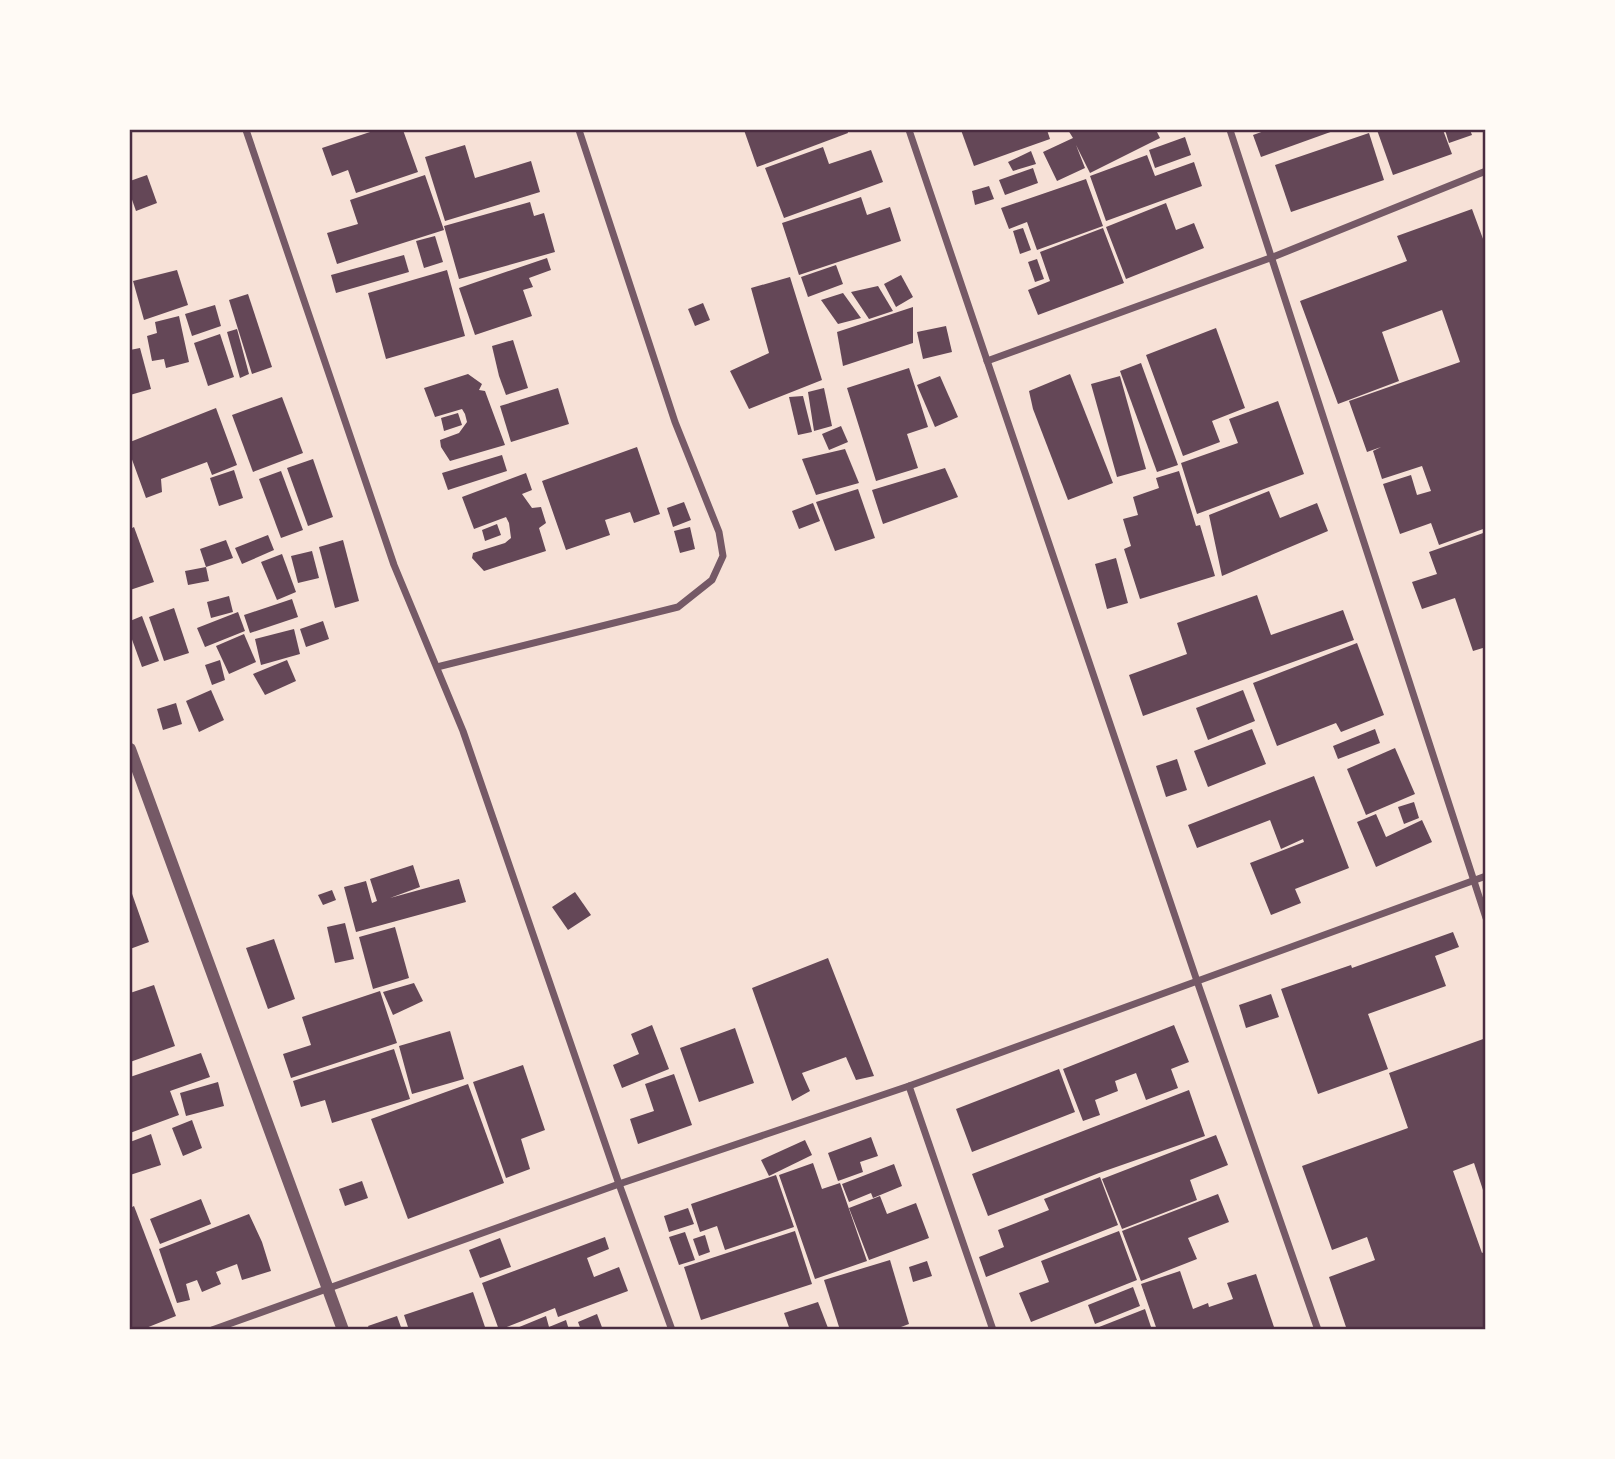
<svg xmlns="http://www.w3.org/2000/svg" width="1615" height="1459" font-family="'Public Sans',sans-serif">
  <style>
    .building { fill: #644757 }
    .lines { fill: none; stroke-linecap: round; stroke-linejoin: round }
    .minor { stroke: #755966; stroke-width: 7 }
    .tertiary { stroke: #755966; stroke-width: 12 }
    .neatline { fill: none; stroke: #4a2c40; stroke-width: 2.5 }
  </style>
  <rect width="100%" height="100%" fill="#f7e1d7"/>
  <!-- building -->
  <g class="building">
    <path d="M376,130h27l15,42 -62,21 -8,-23 -16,6 -10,-28z"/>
    <path d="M744,130h103l1,3 -91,34z"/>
    <path d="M961,130h86l3,9 -76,27z"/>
    <path d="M1068,130h88l4,8 -70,35 -14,-28 9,23 -28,13 -14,-29 30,-14z"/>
    <path d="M1267,130h69l-75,27 -8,-22z"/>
    <path d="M1377,130h66l9,24 -59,21z"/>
    <path d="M1445,130h25l2,5 -23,8z"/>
    <path d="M1369,133l15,47 -93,32 -16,-47z"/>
    <path d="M1185,137l6,18 -36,13 -6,-18z"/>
    <path d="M465,145l10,33 56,-17 9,31 -95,29 -20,-64z"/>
    <path d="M823,147l6,17 42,-14 12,32 -99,36 -19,-50z"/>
    <path d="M1031,151l5,13 -23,7 -5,-9z"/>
    <path d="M1147,155l8,21 39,-14 8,24 -96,35 -16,-45z"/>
    <path d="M1033,168l5,15 -33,12 -6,-15z"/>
    <path d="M147,175l10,28 -21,8 -6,-17v-13z"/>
    <path d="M425,175l19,55 -107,34 -10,-31 31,-9 -8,-24z"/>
    <path d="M1086,179l17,47 -66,24 -10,-28 -18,7 -8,-21z"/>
    <path d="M989,186l5,13 -19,6 -3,-14z"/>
    <path d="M861,197l6,18 23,-8 11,34 -102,34 -17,-52z"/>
    <path d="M530,202l4,14 10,-3 11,39 -96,27 -15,-53z"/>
    <path d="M1166,203l10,27 18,-7 10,25 -78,31 -20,-52z"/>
    <path d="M1472,209l14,38v281l-47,17 -8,-22 -31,11 -17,-50 28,-9 6,20 14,-4 -9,-25 -40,13 -9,-28 8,-4 -14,5 -18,-51 111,-39 -18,-52 -60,22 17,49 -61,23 -38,-103 107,-40 -10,-25z"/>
    <path d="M1023,228l8,22 -11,4 -7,-23z"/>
    <path d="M1103,228l21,55 -86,32 -10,-25 22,-9 -10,-29z"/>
    <path d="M435,236l8,26 -19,6 -8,-27z"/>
    <path d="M404,255l5,17 -73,21 -5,-18z"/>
    <path d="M547,258l4,12 -22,8 4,9 -10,3 9,26 -57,19 -16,-47z"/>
    <path d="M1037,259l7,20 -9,3 -7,-20z"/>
    <path d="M836,265l7,19 -35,13 -7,-20z"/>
    <path d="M177,270l11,35 -44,15 -11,-39z"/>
    <path d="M447,270l18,66 -79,23 -18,-66z"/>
    <path d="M901,275l12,22 -17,10 -12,-23z"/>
    <path d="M790,277l32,103 -73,29 -19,-38 39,-18 -18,-65z"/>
    <path d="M878,286l15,25 -24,8 -18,-27z"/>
    <path d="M843,293l18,25 -23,6 -17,-24z"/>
    <path d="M248,294l24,73 -20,7 -23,-74z"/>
    <path d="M703,303l7,17 -15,6 -7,-17z"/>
    <path d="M215,305l6,21 -29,10 -7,-22z"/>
    <path d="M913,307v36l-70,23 -6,-34z"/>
    <path d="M179,316l10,46 -23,6 -2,-9 -12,2 -5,-25 10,-3 -2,-11z"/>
    <path d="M946,326l6,26 -29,7 -6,-27z"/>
    <path d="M1216,328l29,80 -33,13 8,21 -37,14 -37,-101z"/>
    <path d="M237,329l12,45 -9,4 -13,-46z"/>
    <path d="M220,334l14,43 -26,9 -14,-43z"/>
    <path d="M513,340l15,48 -22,7 -7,-19 -7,-30z"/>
    <path d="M140,348l11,41 -21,6v-45z"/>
    <path d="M1141,363l37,102 -21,7 -37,-101z"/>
    <path d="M909,368l19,59 -21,7 11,34 -42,13 -29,-93z"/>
    <path d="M468,374l14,10 -3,6 6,1 20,54 -55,16 -9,-14 -1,-7 19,-7 8,-11 -2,-8 -3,-5 -27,8 -11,-29z"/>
    <path d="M1070,374l43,109 -45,17 -35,-91 -4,-18z"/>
    <path d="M940,376l18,41 -23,10 -18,-42z"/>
    <path d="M1120,376l26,93 -29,8 -26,-93z"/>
    <path d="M558,388l11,36 -58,18 -11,-36z"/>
    <path d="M824,388l8,38 -18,5 -6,-39z"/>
    <path d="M803,396l9,36 -14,3 -9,-38z"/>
    <path d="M282,397l21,56 -50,19 -21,-57z"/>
    <path d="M1278,401l26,73 -107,40 -16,-51 57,-20 -9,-24z"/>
    <path d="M216,408l21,57 -25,10 -5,-13 -46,17 1,13 -16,6 -16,-44v-12z"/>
    <path d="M458,413l4,12 -18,6 -3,-13z"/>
    <path d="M841,426l7,16 -19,8 -7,-16z"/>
    <path d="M637,447l23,67 -26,9 -4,-11 -25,8 5,15 -44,15 -24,-69z"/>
    <path d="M845,449l14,34 -43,12 -14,-36z"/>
    <path d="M502,455l5,16 -59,19 -6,-17z"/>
    <path d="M313,459l20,58 -25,9 -21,-58z"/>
    <path d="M945,468l13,29 -75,27 -11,-34z"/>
    <path d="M234,470l9,28 -24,8 -9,-28z"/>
    <path d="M281,471l22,59 -22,8 -22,-59z"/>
    <path d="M1179,471l17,55 4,-1 15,51 -75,23 -16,-50 7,-3 -8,-27 15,-4 -5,-18 26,-9 -3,-10z"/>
    <path d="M526,473l6,17 -10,4 10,14 9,-1 5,16 -7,5 7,23 -62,20 -12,-13 1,-5 32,-10 6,-5 -2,-15 -3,-6 -32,12 -12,-32z"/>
    <path d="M858,489l17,49 -40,13 -19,-49z"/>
    <path d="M1269,491l11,27 37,-15 11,28 -106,45 -13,-61z"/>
    <path d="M684,502l7,18 -18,7 -6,-19z"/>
    <path d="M813,503l7,18 -21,8 -7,-18z"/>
    <path d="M497,524l4,11 -16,6 -3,-11z"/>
    <path d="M134,527l20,55 -24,8v-61z"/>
    <path d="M690,527l5,22 -15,4 -6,-22z"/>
    <path d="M1486,532v115l-13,4 -18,-53 -33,11 -10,-27 25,-8 -8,-22z"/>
    <path d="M268,535l6,15 -32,14 -7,-16z"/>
    <path d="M226,540l7,18 -27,9 -6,-18z"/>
    <path d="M343,540l16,61 -24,7 -16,-61z"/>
    <path d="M312,551l7,27 -21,5 -7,-27z"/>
    <path d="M282,554l14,38 -19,8 -16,-38z"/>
    <path d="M1116,558l12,45 -21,6 -12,-45z"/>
    <path d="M206,567l3,14 -21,4 -3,-14z"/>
    <path d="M1257,595l14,40 72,-25 11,30 -211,76 -14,-41 58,-21 -10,-31z"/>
    <path d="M229,596l4,16 -22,6 -4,-16z"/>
    <path d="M292,599l6,18 -48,16 -6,-18z"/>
    <path d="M174,608l15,45 -25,8 -15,-44z"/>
    <path d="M238,612l7,19 -40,16 -8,-19z"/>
    <path d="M142,616l17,45 -17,6 -12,-33v-13z"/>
    <path d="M323,621l6,18 -23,8 -6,-18z"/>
    <path d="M294,629l6,25 -39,11 -6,-26z"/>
    <path d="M244,634l12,28 -27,12 -13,-28z"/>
    <path d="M1357,643l27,72 -43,17 -5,-9 -59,23 -24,-63z"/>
    <path d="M220,660l5,20 -13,5 -7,-20z"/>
    <path d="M287,660l9,21 -31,14 -12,-21z"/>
    <path d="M211,690l13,30 -25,12 -13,-31z"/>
    <path d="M1243,690l12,31 -47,19 -12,-32z"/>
    <path d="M176,703l6,21 -19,6 -6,-21z"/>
    <path d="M1252,729l14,35 -58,23 -14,-36z"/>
    <path d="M1375,729l5,14 -42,16 -5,-13z"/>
    <path d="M1395,748l20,46 -49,21 -19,-46z"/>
    <path d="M1177,759l10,31 -21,7 -10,-31z"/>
    <path d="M1314,776l35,92 -54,21 6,14 -30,12 -21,-52 54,-21 -1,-3 -22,10 -11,-29 -73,28 -9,-23z"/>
    <path d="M1414,802l5,16 -15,6 -6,-17z"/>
    <path d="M1376,814l10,23 36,-17 10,22 -56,25 -19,-45z"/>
    <path d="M413,865l7,22 -30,11 69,-19 7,23 -110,30 -12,-45 22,-6 6,22 5,-2 -7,-22z"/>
    <path d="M130,888l19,54 -19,7z"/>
    <path d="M332,890l4,10 -13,5 -5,-10z"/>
    <path d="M575,892l16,23 -23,15 -16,-23z"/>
    <path d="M345,923l9,36 -19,4 -8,-36z"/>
    <path d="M395,927l14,51 -36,11 -14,-52z"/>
    <path d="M1453,932l6,15 -24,9 11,30 -78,28 20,55 -70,25 -37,-105 70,-24 1,3z"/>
    <path d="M274,939l21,60 -27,10 -22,-61z"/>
    <path d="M828,958l46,118 -18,4 -10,-23 -44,16 8,18 -18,10 -40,-113z"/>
    <path d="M414,983l9,18 -30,14 -10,-23z"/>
    <path d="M154,985l21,61 -45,16v-69z"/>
    <path d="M380,991l17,52 -106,35 -8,-24 28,-9 -9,-28z"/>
    <path d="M1271,994l8,23 -33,11 -7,-23z"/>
    <path d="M652,1025l17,44 -47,19 -9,-23 26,-11 -8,-20z"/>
    <path d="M1174,1025l15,37 -18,7 7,19 -32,12 -10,-27 -21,8 3,10 -23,9 5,15 -17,6 -20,-52z"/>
    <path d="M735,1028l19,55 -55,19 -19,-54z"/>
    <path d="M450,1031l14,48 -52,15 -13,-48z"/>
    <path d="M1486,1038v151l-3,1 -9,-27 -21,8 29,82 4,-2v79h-139l-18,-53 46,-17 -8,-23 -35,13 -30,-84 106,-38 -19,-55z"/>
    <path d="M394,1049l16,50 -78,24 -7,-23 -24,7 -8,-26z"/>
    <path d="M201,1053l9,24 -40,14 9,24 -49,18v-56z"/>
    <path d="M523,1065l22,65 -24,9 9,30 -24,9 -33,-96z"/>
    <path d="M1059,1069l16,43 -103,40 -16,-43z"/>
    <path d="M674,1074l18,51 -54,19 -8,-25 24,-8 -9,-27z"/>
    <path d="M218,1082l6,24 -38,10 -6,-23z"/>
    <path d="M468,1084l36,99 -96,36 -37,-100z"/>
    <path d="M1189,1090l16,46 -106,37 -111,43 -16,-42z"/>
    <path d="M192,1120l10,28 -19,8 -11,-28z"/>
    <path d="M151,1134l10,31 -31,10v-33z"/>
    <path d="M1216,1135l12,30 -38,15 7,20 -75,29 -20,-50z"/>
    <path d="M871,1137l7,19 -18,6 3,10 -25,9 -10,-28z"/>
    <path d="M805,1140l7,15 -43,21 -8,-16z"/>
    <path d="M813,1163l9,26 18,-6 27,78 -52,18 -36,-104z"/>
    <path d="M894,1164l8,22 -29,12 -2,-5 -22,9 -7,-18z"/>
    <path d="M776,1175l18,52 -69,23 -8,-24 -17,6 -9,-28z"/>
    <path d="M1100,1177l18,48 -132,52 -7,-20 25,-10 -6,-17 51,-20 -5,-11z"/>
    <path d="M362,1181l6,17 -23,8 -6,-17z"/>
    <path d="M1218,1194l11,28 -41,16 9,21 -56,22 -19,-50z"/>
    <path d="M880,1196l7,18 29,-11 13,35 -60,22 -20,-52z"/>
    <path d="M201,1199l10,25 -51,20 -10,-25z"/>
    <path d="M134,1206l42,110 -35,14h-11v-122z"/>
    <path d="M688,1208l6,16 -25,8 -5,-16z"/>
    <path d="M249,1214l13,28 9,29 -29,9 -5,-16 -21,8 5,12 -19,8 -5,-12 -11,4 4,16 -13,3 -18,-54z"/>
    <path d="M795,1231l17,53 -111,36 -17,-53z"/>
    <path d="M1119,1231l18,49 -106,42 -12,-29 30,-11 -8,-21z"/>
    <path d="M685,1232l10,28 -16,5 -10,-28z"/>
    <path d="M705,1235l5,17 -11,4 -6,-17z"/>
    <path d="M605,1237l4,12 -22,9 7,19 25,-10 9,24 -70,26 -3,-9 -56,22 -17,-47z"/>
    <path d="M500,1238l11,29 -31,11 -11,-28z"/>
    <path d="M890,1260l19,64 -16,6h-53l-16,-50z"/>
    <path d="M927,1261l5,15 -19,6 -4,-15z"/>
    <path d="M1180,1271l13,38 15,-6 1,4 24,-8 -6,-16 29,-9 19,56h-118l-16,-46z"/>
    <path d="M1133,1287l7,19 -45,18 -7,-19z"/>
    <path d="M473,1292l13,38h-77l-5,-15z"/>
    <path d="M818,1302l10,26 -38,2 -6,-17z"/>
    <path d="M1145,1309l7,21h-57l-1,-1z"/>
    <path d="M597,1314l6,16h-22l-3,-8z"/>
    <path d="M397,1316l5,14h-32l-2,-4z"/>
    <path d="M546,1316l3,11 17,-7 3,10h-57z"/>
  </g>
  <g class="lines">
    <!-- minor -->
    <g class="minor">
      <path d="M246,130l148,435 69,166 156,453 53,146"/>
      <path d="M909,130l288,851 121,349"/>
      <path d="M1230,130l256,788"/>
      <path d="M987,361l286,-104 213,-86"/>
      <path d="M437,667l241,-60 34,-27 11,-24 -4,-24 -44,-110 -96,-292"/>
      <path d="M909,1086l84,244"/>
      <path d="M212,1330l407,-146 290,-98 577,-210"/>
    </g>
    <!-- tertiary -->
    <path class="tertiary" d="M130,749l213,581"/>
  </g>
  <!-- border -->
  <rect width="1615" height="1459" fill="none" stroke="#fffaf5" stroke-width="262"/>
  <rect x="131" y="131" width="1353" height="1197" class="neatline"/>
</svg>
